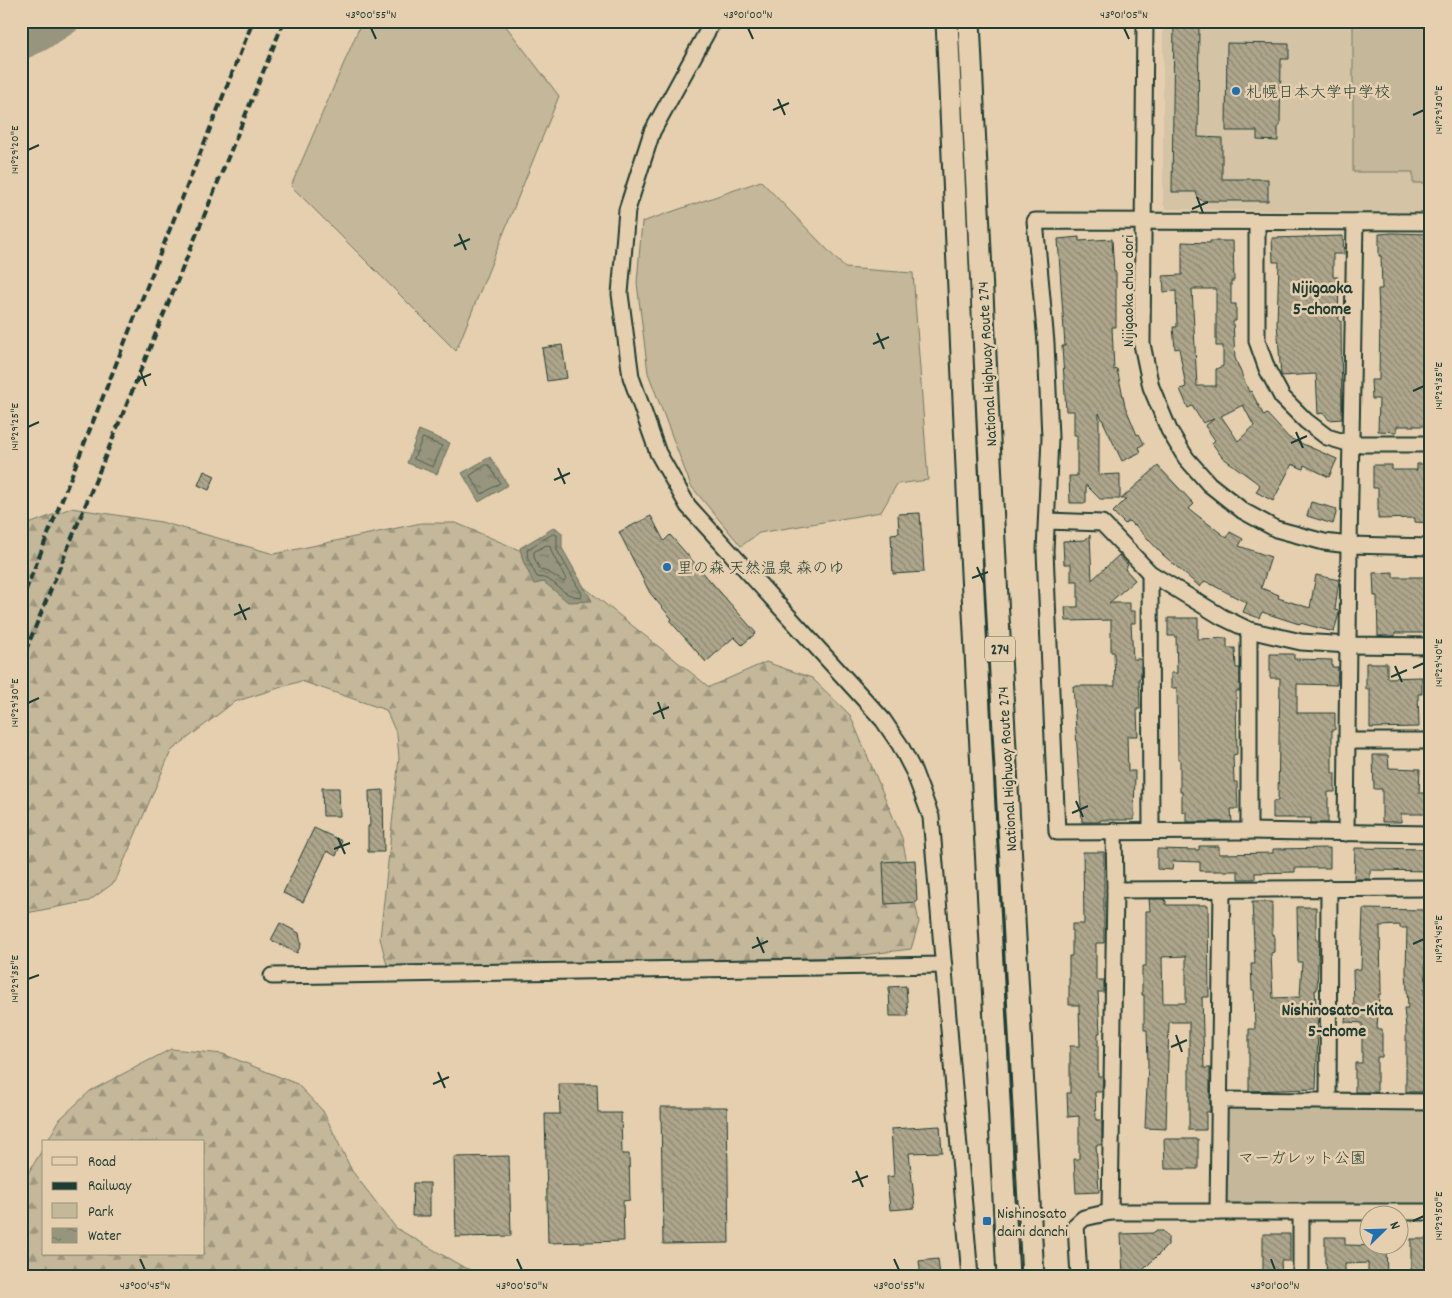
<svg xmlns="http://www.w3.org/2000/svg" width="1452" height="1298" font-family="Dekko,'Klee One',sans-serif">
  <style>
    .built { fill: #d4c3a4 }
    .green { fill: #c4b79a; stroke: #727a67 }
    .forest { fill: url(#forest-firs); stroke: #727a67 }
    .water { fill: url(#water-ripples); stroke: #677260 }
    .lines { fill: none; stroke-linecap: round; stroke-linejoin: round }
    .shore { stroke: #4f6051; stroke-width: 1 }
    .river { stroke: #97957d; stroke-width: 28 }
    .building { fill: url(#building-back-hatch); stroke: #1f3d34; fill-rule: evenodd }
    .minor-casing { stroke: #1f3d34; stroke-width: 19 }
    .highway-casing { stroke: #1f3d34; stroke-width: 25 }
    .minor { stroke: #e5cfae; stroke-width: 15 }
    .highway { stroke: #e5cfae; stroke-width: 21 }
    .rail { stroke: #1f3d34; stroke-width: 4; stroke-dasharray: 8 4; stroke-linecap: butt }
    .ticks { fill: none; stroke: #1f3d34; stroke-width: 2 }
    .poi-dot { fill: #1f6fb2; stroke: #e5cfae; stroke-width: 2 }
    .labels { text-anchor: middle; stroke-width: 5; stroke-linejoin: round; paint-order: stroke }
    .shield { fill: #e5cfae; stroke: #5a6959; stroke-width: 1 }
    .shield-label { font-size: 15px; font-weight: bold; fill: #1f3d34 }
    .poi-label { font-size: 16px; fill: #1f3d34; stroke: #e5cfae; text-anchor: start }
    .street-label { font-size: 16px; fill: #1f3d34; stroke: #e5cfae }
    .park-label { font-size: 16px; fill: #274339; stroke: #e5cfae }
    .neighbourhood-label { font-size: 18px; font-weight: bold; fill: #1f3d34; stroke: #e5cfae }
    .neatline { fill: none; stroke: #1f3d34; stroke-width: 2 }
    .ticks-label { font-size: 12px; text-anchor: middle; fill: #1f3d34 }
  </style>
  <defs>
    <pattern id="forest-firs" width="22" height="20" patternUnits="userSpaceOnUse" patternTransform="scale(1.25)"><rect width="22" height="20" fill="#c4b79a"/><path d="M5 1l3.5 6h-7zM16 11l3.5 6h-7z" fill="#9f967e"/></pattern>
    <pattern id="water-ripples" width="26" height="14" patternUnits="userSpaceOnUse" patternTransform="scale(1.25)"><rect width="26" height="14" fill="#97957d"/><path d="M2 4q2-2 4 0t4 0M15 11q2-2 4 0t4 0" fill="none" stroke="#7b7b67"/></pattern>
    <pattern id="building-back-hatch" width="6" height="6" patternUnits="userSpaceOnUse" patternTransform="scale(1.25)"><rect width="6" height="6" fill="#aea68c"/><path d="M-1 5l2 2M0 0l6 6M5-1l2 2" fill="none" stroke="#8d8873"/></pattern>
  </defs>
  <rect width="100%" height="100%" fill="#e5cfae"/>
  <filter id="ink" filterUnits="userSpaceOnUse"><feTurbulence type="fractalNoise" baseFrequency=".02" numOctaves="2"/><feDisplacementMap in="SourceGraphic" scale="10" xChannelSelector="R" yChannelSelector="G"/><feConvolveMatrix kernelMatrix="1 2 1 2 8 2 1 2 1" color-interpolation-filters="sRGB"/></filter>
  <g filter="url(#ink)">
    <!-- built -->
    <path class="built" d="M1163,21h268v192l-265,-4 -3,-6z"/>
    <!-- green -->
    <g class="green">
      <path d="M362,21h140l57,75 -103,255 -165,-165z"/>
      <path d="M1353,21h78v162h-18v-11h-60z"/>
      <path d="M761,181l84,87 68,5 15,207 -31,4 -16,28 -122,21 -18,13 -50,-60 -43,-113 -11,-90 5,-61z"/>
      <path d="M1219,1100l212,2v110h-213z"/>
    </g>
    <!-- forest -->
    <g class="forest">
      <path d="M71,508l90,14 113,32 147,-31h35l103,44 150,120 57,-25 46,16 38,37 52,123 17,84 -8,27 -65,8 -295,7 -130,9 -34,-8 -7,-27 19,-180 -2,-23 -11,-25 -85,-29 -67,21 -63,49 -56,131 -26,19 -68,13v-387z"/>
      <path d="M171,1049l52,5 74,30 26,27 29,60 44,57 69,40 25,9h-469v-92l23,-38v107h160v-112h-157l13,-23 30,-28z"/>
    </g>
    <!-- water -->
    <g class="water">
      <path d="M419,430l31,13 -13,31 -30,-11z"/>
      <path d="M490,457l18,28 -29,17 -17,-29z"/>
      <path d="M555,527l7,6v15l30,53 -24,1 -24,-20 -10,2 -11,-23 -3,-13z"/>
    </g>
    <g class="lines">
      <!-- shore -->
      <g class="shore">
        <path d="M423,438l19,8 -9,21 -19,-8z"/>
        <path d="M486,465h3l11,18 -18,11 -12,-18z"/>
        <path d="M553,534l4,1v15l25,44 -1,3c-22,0 -24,-20 -44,-20l-9,-18 -1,-9z"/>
        <path d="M547,545l3,1 2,7 14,26 -2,3 -16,-10 -8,-2 -6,-13v-5z"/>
      </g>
      <!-- river -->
      <path class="river" d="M21,46l18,-8 27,-17"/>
    </g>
    <!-- building -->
    <g class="building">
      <path d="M1174,21h25l-1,116 24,1v41h46v22h-65l-5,-3 -2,-6h-24z"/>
      <path d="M1227,43l62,1v15h-8l-1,67h-2v15l-21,-1v-9h-31z"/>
      <path d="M1392,233l39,1v192h-34v6l-19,-1 1,-32h-7l-1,-19h8l1,-66h-1l-1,-25h4l-1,-33h-2v-22z"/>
      <path d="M1343,236l1,18h-11v23h5l1,44h2l1,98 -13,1 -5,-7 -6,1 -2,-40 -35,2 -4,-53 2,-61h-6l-1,-24z"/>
      <path d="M1079,237v4l33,-2 2,33h2v55h-4l2,43 3,-1 8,37 12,29 2,-1 5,10 -5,3 2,5 -19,9 -23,-48v62l21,-1v25h-20l-14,-14v18h-16l-1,-27h8v-41h-3v-24h-8l-4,-65h3l-7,-107z"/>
      <path d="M1210,241h23l1,40h-3v23h5v17h-3l2,37 14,34 2,-1 13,25 3,-2 22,24 48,21 -8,18 -25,-12 -1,4 -11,-5 -19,37 -17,-9 4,-7 -38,-28 -10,-14 3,-3 -10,-14 9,-7 -11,4 -11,-17 -4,2 -8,-19 6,-2 -7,-39 -4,1 -2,-22h4l-1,-36 -12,1 -1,-16 19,-1v-33l28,1zM1192,289h24v57h7v20l-7,3v17h-19zM1243,405l11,21 -16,15 -17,-25z"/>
      <path d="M562,345l5,33 -20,3 -5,-33z"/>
      <path d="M1417,464h14v59l-16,-1v-4l-37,1v-31h-5v-23h19v5h25z"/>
      <path d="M1158,466l36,38 -5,5 38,29 3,-6 13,7 -4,7 32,11 -10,31 18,7 -1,3 32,10 6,-33 23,5 -4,30 4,1v2l-5,19 -34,-9 -1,1 -37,-12 -3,6 -16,-6 4,-9 -42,-22 -5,6 -38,-33 -27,-29 -1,1 -5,-5 -4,3 -12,-12 13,-13h-5z"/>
      <path d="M204,471l11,5 -6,14 -11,-5z"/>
      <path d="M1311,502l26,7 -4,15 -26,-8z"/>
      <path d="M920,513l4,59 -31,2 -2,-40 8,-1 -1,-19z"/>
      <path d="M651,516l13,25 6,-6 86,98 -14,12 -8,-8 -28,25 -36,-41 2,-2 -22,-26 -31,-61z"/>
      <path d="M1090,535l2,45 27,-25 9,10 -3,4 10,11 -26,23h21v8h5v12h-4l2,36h8v19h-2l1,31h-3l1,27h-11l1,35h7l-1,49h-34v2h-18l-9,-136h42l-1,-34h-3v-32l-45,1 -1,-14h13v-26h-7v-17h-7l-1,-23 22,-1z"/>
      <path d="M1393,572v5h33l3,56h-34v3h-17l-1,-40h-3l-1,-23z"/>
      <path d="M1168,618h30v21l29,-1v10h8l1,20h4v23h-4l1,63 -4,1 1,27h3l1,27h-7l1,13h-46v-10h-4v-20h-2v-33h-2l-1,-71h-6v-15h6l-1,-37h-8z"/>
      <path d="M1270,654h24v5l38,1v7h6l-1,18 -40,-1v29h38v17h-3v43h3v19h-7v31h-17v-5h-38v-17h5l2,-123h-10z"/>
      <path d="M1366,663h21v15l35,-1v17h-4l1,33 -49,1v-39h-4z"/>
      <path d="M1373,755h15l1,13 31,1 -1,24h12v21h-30v8h-19v-33h-8z"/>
      <path d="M322,788h17l1,28h-17z"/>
      <path d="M383,790l1,62h-16v-26h2l-1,-35z"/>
      <path d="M314,828l28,13 -6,15 -9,-5 -24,51 -20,-9z"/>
      <path d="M1199,846h20v8l54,-1v-4l57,-1v20h-35v4l-40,1v6h-17v-8h-38v-9l-27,-1 -1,9 -15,-1v-20l42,1z"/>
      <path d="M1355,848l76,1v22l-61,-1v9h-16z"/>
      <path d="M1083,852h21v91h-8v37h8v12h-6l2,41h-2v43h5l-1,16h-7l1,28h6v25h-6l3,47 -23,1 -2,-34h5v-43l-11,1 -1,-24h3v-47h10l-1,-41h-10v-49h3v-32h12z"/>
      <path d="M915,860l2,42 -32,2 -2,-42z"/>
      <path d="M1149,899h15l2,2v4h42l1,92h-7l2,71h6v44h-4v18h-17v-108h-20l-3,107 -21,-1 3,-63 -1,-35h-3v-35h-2v-29h4v-55h4zM1186,956v47h-23l-1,-46z"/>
      <path d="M1252,902h20v33h2v17l-3,1 2,45 27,-1 2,-35h-4l-1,-55h19v33h3l-2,50h-2l3,40 -2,59 -67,2v-62h6l-1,-39h-2l-1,-26h4z"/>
      <path d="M1363,909l64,1v54h-2l1,25h-2l1,103h-19v-65l-2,-19h4l-2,-37 1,-43h-7v-3l-20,1 1,68h-2l-2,35h5v28h-5v35h-22v-29h7v-40l-17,-1 1,-12h8l-1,-40 8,-1z"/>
      <path d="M280,923l19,10 2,12 -4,8 -26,-13z"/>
      <path d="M906,986l2,30h-18l-1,-29z"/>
      <path d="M559,1084h38l1,29h23l1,41h7l1,46 -7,1 1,40 -76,2 -3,-129h15z"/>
      <path d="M661,1107h66l2,136 -66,1z"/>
      <path d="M940,1126l2,26 -33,1 6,55 -25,2 -3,-33 7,-1 -3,-47z"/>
      <path d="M1164,1139h34v30h-33z"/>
      <path d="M509,1156l2,80 -55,1 -2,-80z"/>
      <path d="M413,1183h17v33h-18z"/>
      <path d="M1155,1231h8l5,6v8l-32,32h-13l-2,-43 32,-1z"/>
      <path d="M1263,1234h27v27h-9l1,16h-19z"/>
      <path d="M1325,1237h20v8l41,1 1,31h-19v-14l-23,1v13h-18l-1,-14h-1z"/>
      <path d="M1411,1239h18l-1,38h-17z"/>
      <path d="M938,1259l2,18h-19l-2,-16z"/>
    </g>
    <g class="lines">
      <!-- minor casing -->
      <g class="minor-casing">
        <g id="minor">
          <path d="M713,21l-61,111 -25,78 -7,84 11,83 27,76 30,53 195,214 17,25 14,27 17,45 39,460"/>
          <path d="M1145,21l-3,323 9,43 18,43 17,28 23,26 34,27 33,18 48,13 25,3 82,2"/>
          <path d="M1257,222v119l10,28 15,28 24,24 21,16 24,7h80"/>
          <path d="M1431,222l-396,-1 11,122 4,95 -5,113 12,281 192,-1 182,3"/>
          <path d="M1047,521l55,2 48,50 72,44 27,13 52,12 48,3 82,1"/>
          <path d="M1150,573l1,258"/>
          <path d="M1249,630v201"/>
          <path d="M1348,741h83"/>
          <path d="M1346,833l3,-288 6,-323"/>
          <path d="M1115,890l316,-2"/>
          <path d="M272,976l672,-11"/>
          <path d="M1219,1100l212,2"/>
          <path d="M1328,1101l1,-213"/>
          <path d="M1110,1212l5,-322 -1,-59"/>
          <path d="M1218,1212l4,-323"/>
          <path d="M1079,1277l-3,-52 8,-7 26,-6h321"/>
          <path d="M1301,1277v-64"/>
        </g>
      </g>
      <!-- highway casing -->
      <g class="highway-casing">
        <g id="highway">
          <path d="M947,21l23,513 38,743"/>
          <path d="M969,21l24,502 40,754"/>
        </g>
      </g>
      <!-- minor -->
      <use href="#minor" class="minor"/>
      <!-- highway -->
      <use href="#highway" class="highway"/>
      <!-- rail -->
      <g class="rail">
        <path d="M21,602l232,-581"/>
        <path d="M21,662l263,-641"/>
      </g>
    </g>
  </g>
  <!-- ticks -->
  <path class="ticks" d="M371,28l5,11M748,28l5,11M1124,28l5,11M778,99l7,16M773,110l16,-7M1413,115l11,-5M28,150l11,-5M1197,197l6,16M1192,209l16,-7M459,234l7,16M454,246l16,-7M877,333l7,16M873,344l16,-7M140,370l6,16M135,381l16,-7M1413,391l11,-5M28,427l11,-5M1296,432l7,16M1291,443l16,-7M558,468l7,16M554,480l16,-7M977,567l7,16M972,578l16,-6M239,604l7,16M234,615l16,-7M1395,666l7,16M1413,668l11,-5M1391,677l16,-7M658,702l6,17M28,703l11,-5M653,714l16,-7M1076,801l7,16M1072,813l16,-7M338,838l7,16M334,849l16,-6M757,937l7,16M1413,944l11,-5M752,948l16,-7M28,979l11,-4M1176,1035l6,17M1171,1047l16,-7M438,1072l7,16M433,1084l16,-7M856,1171l7,16M852,1182l16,-6M1413,1221l11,-5M140,1259l5,11M517,1259l5,11M894,1259l5,11M1271,1259l4,11"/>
  <!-- markers -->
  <g class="poi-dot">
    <circle cx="1236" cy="91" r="5"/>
    <circle cx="667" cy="567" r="5"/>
    <rect x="982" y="1216" width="10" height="10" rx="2.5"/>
  </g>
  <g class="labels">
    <!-- shield labels -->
    <rect class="shield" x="985" y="636.5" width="30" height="25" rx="4"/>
    <g class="shield-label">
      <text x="1000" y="654">274</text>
    </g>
    <!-- poi labels -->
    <g class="poi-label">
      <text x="1246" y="97">札幌日本大学中学校</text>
      <text x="677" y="573">里の森 天然温泉 森のゆ</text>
      <text x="997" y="1218">Nishinosato<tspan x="997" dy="18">daini danchi</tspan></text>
    </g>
    <!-- street labels -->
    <g class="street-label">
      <text transform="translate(1127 291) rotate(-90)" y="6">Nijigaoka chuo dori</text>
      <text transform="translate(986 364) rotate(-93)" y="6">National Highway Route 274</text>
      <text transform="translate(1006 769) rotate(-93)" y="6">National Highway Route 274</text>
    </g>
    <!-- park labels -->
    <g class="park-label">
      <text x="1302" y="1163">マーガレット公園</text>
    </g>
    <!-- neighbourhood labels -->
    <g class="neighbourhood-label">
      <text x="1322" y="293">Nijigaoka<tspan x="1322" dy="21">5-chome</tspan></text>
      <text x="1337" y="1015">Nishinosato-Kita<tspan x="1337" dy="21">5-chome</tspan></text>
    </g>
  </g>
  <!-- margin -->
  <rect width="1452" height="1298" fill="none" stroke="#e5cfae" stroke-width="55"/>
  <!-- legend -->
  <rect x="42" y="1140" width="162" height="115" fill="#e5cfae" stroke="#96957d"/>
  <rect x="52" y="1157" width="25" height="8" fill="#e5cfae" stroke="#96957d"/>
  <text x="88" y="1166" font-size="15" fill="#1f3d34">Road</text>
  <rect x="52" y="1182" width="25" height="8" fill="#1f3d34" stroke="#96957d"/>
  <text x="88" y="1190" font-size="15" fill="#1f3d34">Railway</text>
  <rect x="52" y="1203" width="25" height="15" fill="#c4b79a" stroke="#96957d"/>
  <text x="88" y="1216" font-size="15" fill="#1f3d34">Park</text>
  <rect x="52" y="1228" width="25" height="15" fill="url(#water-ripples)" stroke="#96957d"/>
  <text x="88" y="1240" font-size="15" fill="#1f3d34">Water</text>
  <!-- north arrow -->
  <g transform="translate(1384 1230) rotate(67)"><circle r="24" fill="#e5cfae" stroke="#96957d"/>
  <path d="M0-4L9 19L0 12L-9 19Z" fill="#1f6fb2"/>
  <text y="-8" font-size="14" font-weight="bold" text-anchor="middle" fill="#1f3d34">N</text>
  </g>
  <rect x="28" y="28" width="1396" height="1242" class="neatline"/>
  <g class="ticks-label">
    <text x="371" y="18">43°00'55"N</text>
    <text x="748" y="18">43°01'00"N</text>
    <text x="1124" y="18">43°01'05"N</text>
    <text transform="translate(1438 110) rotate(-90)" y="4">141°29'30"E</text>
    <text transform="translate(14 150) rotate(-90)" y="4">141°29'20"E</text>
    <text transform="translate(1438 386) rotate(-90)" y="4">141°29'35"E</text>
    <text transform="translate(14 427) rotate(-90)" y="4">141°29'25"E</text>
    <text transform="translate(1438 663) rotate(-90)" y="4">141°29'40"E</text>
    <text transform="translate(14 703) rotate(-90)" y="4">141°29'30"E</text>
    <text transform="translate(1438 939) rotate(-90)" y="4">141°29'45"E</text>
    <text transform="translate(14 979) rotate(-90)" y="4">141°29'35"E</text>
    <text transform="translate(1438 1216) rotate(-90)" y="4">141°29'50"E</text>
    <text x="145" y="1289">43°00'45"N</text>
    <text x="522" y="1289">43°00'50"N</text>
    <text x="899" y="1289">43°00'55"N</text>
    <text x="1275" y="1289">43°01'00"N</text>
  </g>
</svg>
